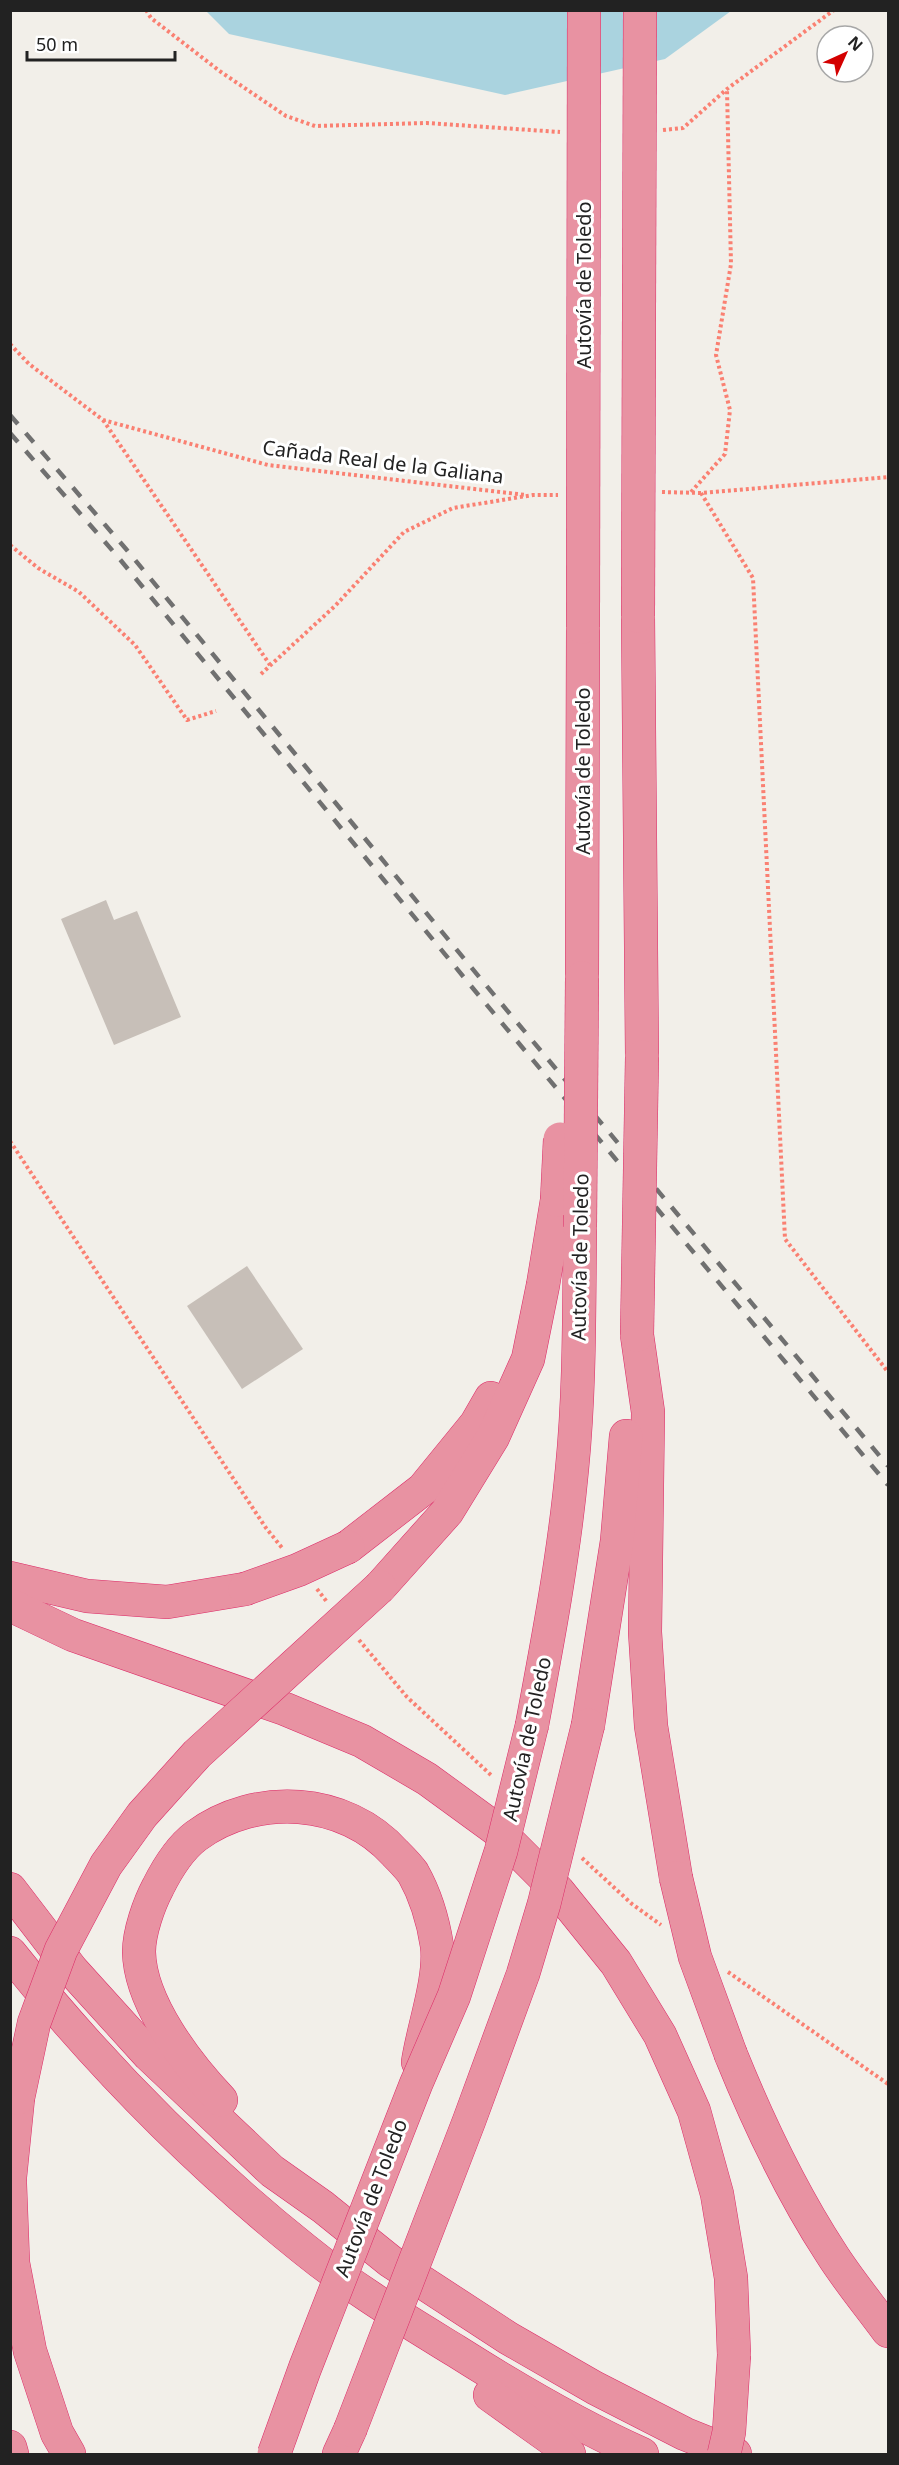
<svg xmlns="http://www.w3.org/2000/svg" width="899" height="2465" font-family="'Noto Sans',sans-serif">
  <style>
    .water { fill: #aad3df }
    .building { fill: #c7bfb8 }
    .lines { fill: none; stroke-linecap: round; stroke-linejoin: round }
    .highway-casing { stroke: #dc2a67; stroke-width: 34 }
    .path { stroke: #fa8072; stroke-width: 4; stroke-dasharray: 3 3; stroke-linecap: butt }
    .highway { stroke: #e892a2; stroke-width: 33 }
    .rail { stroke: #707070; stroke-width: 4.5; stroke-dasharray: 12 12; stroke-linecap: butt }
    .highway-bridge-casing { stroke: #dc2a67; stroke-width: 34; stroke-linecap: butt }
    .highway-bridge { stroke: #e892a2; stroke-width: 33 }
    .labels { text-anchor: middle; stroke-width: 6; stroke-linejoin: round; paint-order: stroke }
    .street-label { font-size: 20px; fill: #222; stroke: #fff }
  </style>
  <rect width="100%" height="100%" fill="#f2efe9"/>
  <!-- water -->
  <path class="water" d="M206,11h525l-66,48 -160,36 -276,-61z"/>
  <!-- building -->
  <g class="building">
    <path d="M106,900l8,20 23,-9 44,106 -67,28 -53,-126z"/>
    <path d="M247,1266l56,83 -61,40 -55,-83z"/>
  </g>
  <g class="lines">
    <!-- highway casing -->
    <g class="highway-casing">
      <g id="highway">
        <path d="M638,616l4,441"/>
        <path d="M582,978l1,-351"/>
        <path d="M637,1335l11,77 -3,220 6,94 25,152"/>
        <path d="M348,1547l75,-58 53,-65 15,-26"/>
        <path d="M10,1578l77,18 80,6 78,-13"/>
        <path d="M380,1587l67,-75 46,-75 35,-78 15,-74 14,-85"/>
        <path d="M10,1605l63,30 212,74 77,32 65,38 70,51 61,61 58,72 44,72 34,76 23,83 14,84 3,77"/>
        <path d="M532,1725c16,-85 32,-170 40,-256 8,-81 7,-161 8,-242"/>
        <path d="M588,1725l29,-184 9,-105"/>
        <path d="M10,1889l62,81 77,85 123,116 51,36 67,54 118,77 87,50 90,46 50,20"/>
        <path d="M10,1953c89,111 184,208 294,296 48,39 100,70 152,102 60,38 121,74 186,103"/>
        <path d="M731,2055c28,69 59,135 100,198 17,27 38,52 57,78"/>
        <path d="M221,2100c-34,-36 -81,-97 -82,-148 0,-20 10,-48 19,-65 9,-18 22,-39 38,-51 60,-44 149,-39 199,17 6,6 13,13 18,20 13,23 20,47 24,73 4,33 -14,82 -19,116"/>
        <path d="M10,2177l8,-79"/>
        <path d="M10,2184l3,79 17,88 27,82 12,21"/>
        <path d="M490,2395l70,50 9,9"/>
        <path d="M10,2447l2,7"/>
        <path d="M339,2454l11,-24"/>
      </g>
    </g>
    <!-- path -->
    <g class="path">
      <path d="M146,10l5,8 70,54 65,44 29,10 112,-3 133,9"/>
      <path d="M663,130l20,-2 44,-39 107,-79"/>
      <path d="M10,344l19,20 74,56 165,45 258,30"/>
      <path d="M103,420l167,245"/>
      <path d="M662,492l39,1 187,-16"/>
      <path d="M691,492l34,-38 5,-44 -14,-55 15,-91 -4,-174"/>
      <path d="M701,493l52,85 32,661 103,133"/>
      <path d="M10,545l28,23 41,24 56,53 52,75 29,-9"/>
      <path d="M261,674l74,-68 69,-74 49,-24 80,-13h25"/>
      <path d="M10,1141l256,387 17,21"/>
      <path d="M317,1589l10,13"/>
      <path d="M359,1640l48,57 85,79"/>
      <path d="M582,1858l50,46 29,21"/>
      <path d="M728,1972l160,112"/>
    </g>
    <!-- highway -->
    <use href="#highway" class="highway"/>
    <!-- rail -->
    <g class="rail">
      <path d="M10,415l116,134 359,435 403,482"/>
      <path d="M10,433l108,124 358,435 412,493"/>
    </g>
    <!-- highway-bridge casing -->
    <g class="highway-bridge-casing">
      <g id="highway-bridge">
        <path d="M638,616l2,-606"/>
        <path d="M583,627l1,-617"/>
        <path d="M557,1200l3,-61"/>
        <path d="M580,1227l2,-249"/>
        <path d="M637,1335l5,-278"/>
        <path d="M245,1589l53,-19 50,-23"/>
        <path d="M676,1878l19,79 36,98"/>
        <path d="M18,2098l16,-75 27,-73 45,-85 36,-50 55,-61 183,-167"/>
        <path d="M350,2430l119,-309 54,-147 21,-70 44,-179"/>
        <path d="M274,2454l31,-86 111,-284 38,-88 47,-145 31,-126"/>
        <path d="M724,2454l5,-22 5,-77"/>
      </g>
    </g>
    <!-- highway-bridge -->
    <use href="#highway-bridge" class="highway-bridge"/>
  </g>
  <g class="labels">
    <!-- street labels -->
    <g class="street-label">
      <text transform="translate(584 285) rotate(-90)" y="7">Autovía de Toledo</text>
      <text transform="translate(383 462) rotate(7)" y="7">Cañada Real de la Galiana</text>
      <text transform="translate(583 771) rotate(-90)" y="7">Autovía de Toledo</text>
      <text transform="translate(580 1257) rotate(-89)" y="7">Autovía de Toledo</text>
      <text transform="translate(527 1739) rotate(-78)" y="7">Autovía de Toledo</text>
      <text transform="translate(371 2198) rotate(-69)" y="7">Autovía de Toledo</text>
    </g>
  </g>
  <!-- border -->
  <rect width="899" height="2465" fill="none" stroke="#222222" stroke-width="24"/>
  <!-- north arrow -->
  <g transform="translate(845 54) rotate(45)"><circle r="28" fill="#ffffff" stroke="#a7a7a7" stroke-width="1.5"/>
  <path d="M0-4.5L10 22L0 15L-10 22Z" fill="#d40000"/>
  <text y="-9" font-size="16" font-weight="bold" text-anchor="middle" fill="#222222">N</text>
  </g>
  <!-- scale -->
  <path d="M27 51v9h148v-9" fill="none" stroke="#222222" stroke-width="3"/>
  <text x="36" y="51" font-size="18" fill="#222222" stroke="#ffffff" stroke-width="4.5" paint-order="stroke">50 m</text>
</svg>
